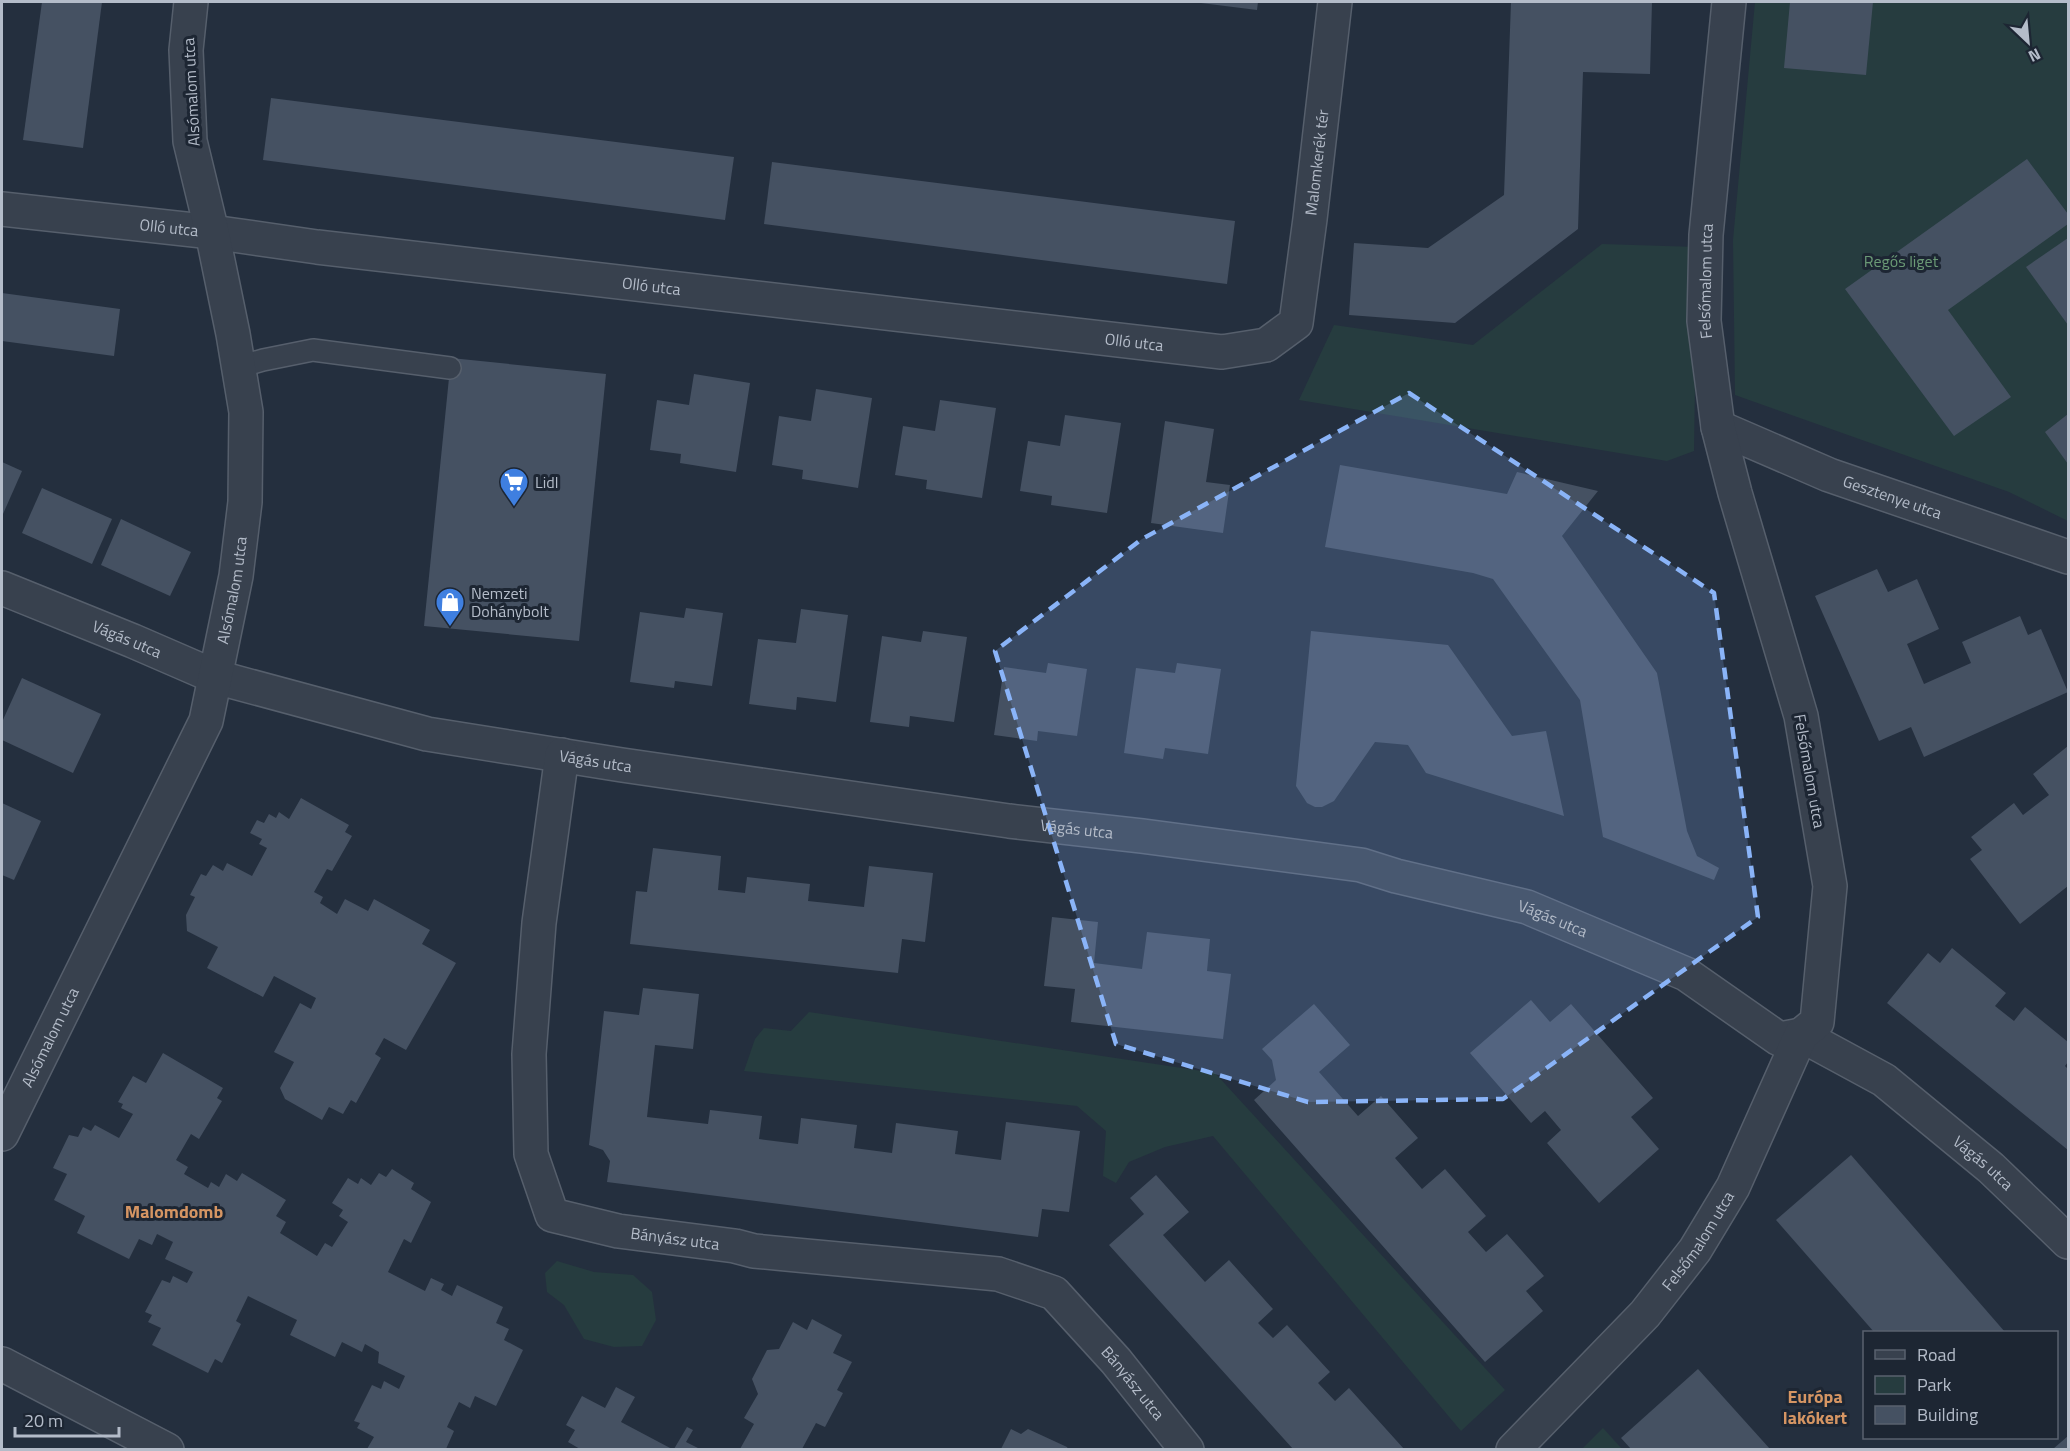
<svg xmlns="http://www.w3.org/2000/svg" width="2070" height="1451" font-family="'Titillium Web',sans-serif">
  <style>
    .green { fill: #263c3f }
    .building { fill: #455162 }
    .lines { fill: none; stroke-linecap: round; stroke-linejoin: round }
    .lane-casing { stroke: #565f6c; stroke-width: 24 }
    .street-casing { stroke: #565f6c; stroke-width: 36 }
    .lane { stroke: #38414e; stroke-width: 21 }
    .street { stroke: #38414e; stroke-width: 33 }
    .marked { fill: #8ab4f8; fill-opacity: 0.2; stroke: #8ab4f8; stroke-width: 4.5; stroke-dasharray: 12 8; stroke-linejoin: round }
    .labels { text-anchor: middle; stroke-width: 6; stroke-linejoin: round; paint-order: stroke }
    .street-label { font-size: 16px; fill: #b4bcc9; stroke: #1d2633 }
    .park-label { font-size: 16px; fill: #6b9a76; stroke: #1d2633 }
    .poi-label { font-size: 16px; fill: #b4bcc9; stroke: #1d2633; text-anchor: start }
    .neighbourhood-label { font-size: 18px; font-weight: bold; fill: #d59563; stroke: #1d2633 }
  </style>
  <rect width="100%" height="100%" fill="#242f3e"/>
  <!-- green -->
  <g class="green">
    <path d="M1755,2h313v519l-59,-29 -274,-97 -2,-155z"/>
    <path d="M1602,244l95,3 -3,204 -27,10 -368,-61 35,-75 139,20z"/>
    <path d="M809,1012l406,61 290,317 -44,41 -248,-295 -48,11 -36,15 -13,21 -13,-7 3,-45 -29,-25 -333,-35 11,-32 9,-11 27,3z"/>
    <path d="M557,1261l37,11 39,3 19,17 4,28 -14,26 -28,1 -30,-8 -20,-34 -17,-13 -2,-19z"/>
    <path d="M1603,1428l19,21h-40z"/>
  </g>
  <!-- building -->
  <g class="building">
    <path d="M42,2h60l-19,146 -60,-8z"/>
    <path d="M1193,2h65l-1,8z"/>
    <path d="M1511,2h141l-2,72 -67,-2 -5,157 -123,94 -106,-8 5,-72 74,5 76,-53z"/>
    <path d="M1790,2h83l-7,73 -82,-7z"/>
    <path d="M271,98l463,59 -9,63 -462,-60z"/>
    <path d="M2027,159l41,55v10l-120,86 63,87 -57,39 -109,-147z"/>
    <path d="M772,162l463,59 -8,63 -463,-60z"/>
    <path d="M2068,238v87l-42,-58z"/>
    <path d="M2,293l118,16 -6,47 -112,-15z"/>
    <path d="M451,358l155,16 -27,267 -155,-15z"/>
    <path d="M694,374l56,9 -14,89 -56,-9 1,-9 -31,-4 7,-50 32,5z"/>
    <path d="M816,389l56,9 -14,90 -56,-9 1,-9 -31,-5 7,-49 32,5z"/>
    <path d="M940,400l56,8 -14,90 -56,-9 1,-9 -32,-5 8,-49 32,5z"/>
    <path d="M2068,414v50l-23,-32z"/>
    <path d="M1065,415l56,8 -14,90 -56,-8 1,-9 -32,-5 8,-50 32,5z"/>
    <path d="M1165,421l49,8 -8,53 24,3 -7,48 -72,-10z"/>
    <path d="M2,462l20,9 -19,43 -1,-1z"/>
    <path d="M1340,465l167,29 10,-22 81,19 -36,45 95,137 30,158 10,25 22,12 -5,12 -111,-43 -23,-137 -87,-121 -20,-6 -148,-26z"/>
    <path d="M42,488l70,31 -20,45 -70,-31z"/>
    <path d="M121,519l70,33 -21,44 -69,-31z"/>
    <path d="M1877,569l11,23 29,-13 22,50 -32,15 17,40 47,-21 -9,-21 58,-26 8,19 13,-6 27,63 -144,65 -13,-30 -32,14 -64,-145z"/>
    <path d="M686,608l37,5 -11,73 -37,-5 -1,7 -44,-6 10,-70 44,6z"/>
    <path d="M801,609l47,6 -12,87 -39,-5 -1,13 -47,-6 9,-65 38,4z"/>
    <path d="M923,631l44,6 -13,85 -44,-6 -1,11 -39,-5 12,-86 39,6z"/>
    <path d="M1311,631l137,14 64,91 34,-5 18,85 -138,-43 -18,-28 -33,-3 -41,59 -12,6h-7l-8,-4 -11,-17z"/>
    <path d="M1048,663l39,6 -10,67 -39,-5 -1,10 -43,-6 10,-68 42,6z"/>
    <path d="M1177,663l44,6 -13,85 -43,-6 -2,11 -39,-6 12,-85 39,5z"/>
    <path d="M22,678l79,36 -28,59 -71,-33v-18z"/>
    <path d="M2068,746v140l-48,38 -50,-65 12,-9 -11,-13 43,-34 9,12 26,-20 -16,-21z"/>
    <path d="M301,798l48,27 -4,7 7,4 -20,35 -5,-2 -13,23 9,5 -3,6 17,11 8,-15 23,12 6,-12 56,31 -8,14 34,19 -50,87 -22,-12 -9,16 6,4 -25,45 -5,-3 -8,14 -14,-7 -7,13 -37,-21 -5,-11 14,-26 -20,-10 26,-49 11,6 5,-11 -42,-22 -11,21 -56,-29 11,-21 -31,-16 -1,-16 9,-18 -5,-2 11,-21 5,2 7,-11 10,6 4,-8 25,13 15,-28 -8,-4 3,-5 -12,-6 7,-13 7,3 5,-9 7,4 3,-6 10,7z"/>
    <path d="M2,803l39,18 -27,59 -12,-5z"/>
    <path d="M653,848l68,8 -3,34 27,3 2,-16 63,7 -2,17 56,6 5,-41 64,7 -8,69 -23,-3 -4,34 -268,-29 6,-53 11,1z"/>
    <path d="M1052,917l46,5 -4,41 48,6 5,-37 63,7 -3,32 24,3 -8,65 -152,-17 4,-33 -31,-3z"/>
    <path d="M1952,948l54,45 -11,13 19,15 11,-14 43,35v20l-3,4 3,3v81l-181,-147 41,-50 12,10z"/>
    <path d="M643,988l56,6 -6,55 -38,-4 -8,72 61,7 2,-14 52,6 -3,23 39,5 3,-26 56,7 -3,23 38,5 4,-30 62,8 -3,23 46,6 5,-38 74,9 -11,81 -27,-3 -4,28 -431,-55 3,-21 -7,-11 -14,-5 15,-134 35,4z"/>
    <path d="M1531,1000l19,22 21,-18 82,94 -22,19 28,32 -60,54 -52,-60 14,-13 -16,-19 -14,12 -61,-70z"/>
    <path d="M1314,1004l36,41 -31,27 39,44 23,-20 37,42 -23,20 27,31 23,-20 41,47 -18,16 18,20 21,-18 37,42 -18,15 17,20 -58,51 -231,-262 22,-20 -4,-20 -10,-11z"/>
    <path d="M163,1053l60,35 -6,10 5,3 -23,38 -8,-5 -15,26 12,7 -4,7 24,14 3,-6 8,5 7,-13 11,7 5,-8 44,27 -10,16 10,6 -6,11 37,23 8,-13 7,4 16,-25 -9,-6 4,-6 -11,-7 16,-25 10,6 3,-6 10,7 8,-12 7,4 6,-8 22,14 -3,6 20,13 -20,41 -7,-4 -16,33 37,19 6,-13 13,6 -3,6 11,6 5,-11 46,22 -7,16 13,6 -5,11 19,10 -27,56 -21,-10 -5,12 -11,-6 -12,25 7,4 -8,18h-79l7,-12 -17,-9 3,-5 -6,-2 18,-36 9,4 3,-8 15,8 6,-13 -27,-13 1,-11 -14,-8 -3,8 -20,-10 -7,15 -45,-22 7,-15 -49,-24 -12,25 5,3 -19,39 -7,-4 -7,14 -56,-28 9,-17 -13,-6 4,-7 -7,-3 17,-32 8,3 3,-7 14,7 6,-11 -28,-13 8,-17 -16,-8 -5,11 -13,-6 -10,20 -52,-26 8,-17 -31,-16 13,-26 -14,-6 16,-33 9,2 5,-10 8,4 4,-6 24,13 14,-24 -12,-6 2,-4 -5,-2 15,-26 13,7z"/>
    <path d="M1851,1155l154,177h-131l-98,-112z"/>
    <path d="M1156,1175l33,37 -26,23 42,47 24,-22 44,49 -15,14 15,15 14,-13 43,47 -12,11 17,18 14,-13 55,61h-111l-184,-204 35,-31 -14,-16z"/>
    <path d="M812,1319l30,16 -9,18 19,9 -15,28 6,3 -18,34 -9,-4 -14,26h-62l14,-25 -10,-6 14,-24 -6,-15 15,-29 12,-1 14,-27 14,8z"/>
    <path d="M1698,1369l72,80h-139l-10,-11z"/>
    <path d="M616,1387l19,10 -14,25 51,27h-92l-12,-7 7,-12 -9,-5 16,-29 23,12z"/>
    <path d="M687,1427l6,3 -7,12 14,7h-26z"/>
    <path d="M1011,1429l10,5 7,-5 39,18 1,2h-67z"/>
    <path d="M2068,1436v13h-15z"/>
  </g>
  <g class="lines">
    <!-- lane casing -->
    <g class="lane-casing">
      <path id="lane" d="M239,367l24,-7 50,-10 137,18"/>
    </g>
    <!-- street casing -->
    <g class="street-casing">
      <g id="street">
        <path id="s1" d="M2,209l210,23 105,15 905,105 44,-7 30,-22 14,-104 25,-217"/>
        <path id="s2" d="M1718,427l111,48 239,82"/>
        <path id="s3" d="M2,588l131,53 83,36 211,57 195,31 387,56 133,15 219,29 35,11 131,31 159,67 93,65 22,-4 83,45 107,88 77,74"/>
        <path id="s4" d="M562,755l-23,168 -10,131 2,100 21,61 66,16 117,15 19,5 244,23 56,19 62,68 71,89"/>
        <path id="s5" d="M2,1134l204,-413 30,-145 9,-74 1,-90 -13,-78 -21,-102 -22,-91 -4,-91 5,-48"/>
        <path d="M2,1364l165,86"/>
        <path id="s6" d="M1513,1450l132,-136 50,-64 38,-63 68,-152 16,-13 13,-136 -29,-170 -66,-223 -17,-66 -14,-106 2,-86 23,-233"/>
      </g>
    </g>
    <!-- lane -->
    <use href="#lane" class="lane"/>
    <!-- street -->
    <use href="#street" class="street"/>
  </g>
  <!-- marked area -->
  <path class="marked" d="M1409,393l305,200 44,324 -255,182 -195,3 -192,-58 -121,-393 147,-112z"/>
  <!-- icons -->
  <defs>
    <g id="supermarket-pin" transform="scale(1.5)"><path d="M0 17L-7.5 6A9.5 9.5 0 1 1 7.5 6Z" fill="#3f7fe0" stroke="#1d2633"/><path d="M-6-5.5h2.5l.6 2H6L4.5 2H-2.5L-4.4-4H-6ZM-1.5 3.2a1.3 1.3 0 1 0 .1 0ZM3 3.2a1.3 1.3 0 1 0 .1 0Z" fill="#fff"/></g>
    <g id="shop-pin" transform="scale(1.5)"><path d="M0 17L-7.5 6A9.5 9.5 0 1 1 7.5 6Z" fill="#3f7fe0" stroke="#1d2633"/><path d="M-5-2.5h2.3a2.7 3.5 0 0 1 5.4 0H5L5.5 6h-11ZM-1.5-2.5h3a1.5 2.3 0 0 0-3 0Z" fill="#fff"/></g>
  </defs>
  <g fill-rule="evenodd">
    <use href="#supermarket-pin" x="514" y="482"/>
    <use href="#shop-pin" x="450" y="602"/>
  </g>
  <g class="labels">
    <!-- street labels -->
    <g class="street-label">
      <text transform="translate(191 92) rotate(-93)" y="6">Alsómalom utca</text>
      <text dy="6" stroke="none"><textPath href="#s1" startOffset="1472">Malomkerék tér</textPath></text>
      <text dy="6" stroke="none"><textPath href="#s1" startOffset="168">Olló utca</textPath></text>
      <text dy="6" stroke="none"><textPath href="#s6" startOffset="1288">Felsőmalom utca</textPath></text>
      <text dy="6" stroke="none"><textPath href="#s1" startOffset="654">Olló utca</textPath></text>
      <text dy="6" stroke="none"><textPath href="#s1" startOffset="1140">Olló utca</textPath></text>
      <text dy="6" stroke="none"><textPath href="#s2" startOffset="188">Gesztenye utca</textPath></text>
      <text dy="6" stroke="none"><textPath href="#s5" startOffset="594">Alsómalom utca</textPath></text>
      <text dy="6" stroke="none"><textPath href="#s3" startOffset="135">Vágás utca</textPath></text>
      <text dy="6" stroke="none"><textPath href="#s3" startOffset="621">Vágás utca</textPath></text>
      <text transform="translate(1810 771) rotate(80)" y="6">Felsőmalom utca</text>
      <text dy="6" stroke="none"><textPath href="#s3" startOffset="1107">Vágás utca</textPath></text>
      <text dy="6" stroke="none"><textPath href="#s3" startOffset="1593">Vágás utca</textPath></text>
      <text dy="6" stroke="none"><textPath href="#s5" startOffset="108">Alsómalom utca</textPath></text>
      <text dy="6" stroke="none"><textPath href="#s3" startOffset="2097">Vágás utca</textPath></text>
      <text dy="6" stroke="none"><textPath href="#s4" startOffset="591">Bányász utca</textPath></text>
      <text dy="6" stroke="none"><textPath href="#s6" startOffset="280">Felsőmalom utca</textPath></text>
      <text dy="6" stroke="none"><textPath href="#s4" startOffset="1095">Bányász utca</textPath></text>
    </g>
    <!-- park labels -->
    <g class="park-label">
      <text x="1901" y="267">Regős liget</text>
    </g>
    <!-- poi labels -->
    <g class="poi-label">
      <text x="535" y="488">Lidl</text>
      <text x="471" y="599">Nemzeti<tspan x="471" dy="18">Dohánybolt</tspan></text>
    </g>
    <!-- neighbourhood labels -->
    <g class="neighbourhood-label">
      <text x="174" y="1218">Malomdomb</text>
      <text x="1815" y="1403">Európa<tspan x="1815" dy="21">lakókert</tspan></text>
    </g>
  </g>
  <!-- border -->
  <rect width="2070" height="1451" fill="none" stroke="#b4bcc9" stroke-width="6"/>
  <!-- legend -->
  <rect x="1863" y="1331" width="195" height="108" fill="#1d2633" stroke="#59626f" stroke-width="1.5"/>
  <rect x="1875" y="1350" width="30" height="9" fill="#38414e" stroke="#59626f" stroke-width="1.5"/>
  <text x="1917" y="1361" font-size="18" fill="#b4bcc9">Road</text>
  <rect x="1875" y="1376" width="30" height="18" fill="#263c3f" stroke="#59626f" stroke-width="1.5"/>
  <text x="1917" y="1391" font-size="18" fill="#b4bcc9">Park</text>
  <rect x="1875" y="1406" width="30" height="18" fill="#455162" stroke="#59626f" stroke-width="1.5"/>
  <text x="1917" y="1421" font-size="18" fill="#b4bcc9">Building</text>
  <!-- north arrow -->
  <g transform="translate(2028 42) rotate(154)" stroke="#1d2633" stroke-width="4.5" paint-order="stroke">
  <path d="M0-4.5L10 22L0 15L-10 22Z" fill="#b4bcc9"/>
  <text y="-9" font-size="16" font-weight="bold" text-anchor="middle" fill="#b4bcc9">N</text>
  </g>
  <!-- scale -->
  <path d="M15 1427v9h104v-9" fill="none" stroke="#b4bcc9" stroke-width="3"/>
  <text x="24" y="1427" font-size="18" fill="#b4bcc9" stroke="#1d2633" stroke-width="4.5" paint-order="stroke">20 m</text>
</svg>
